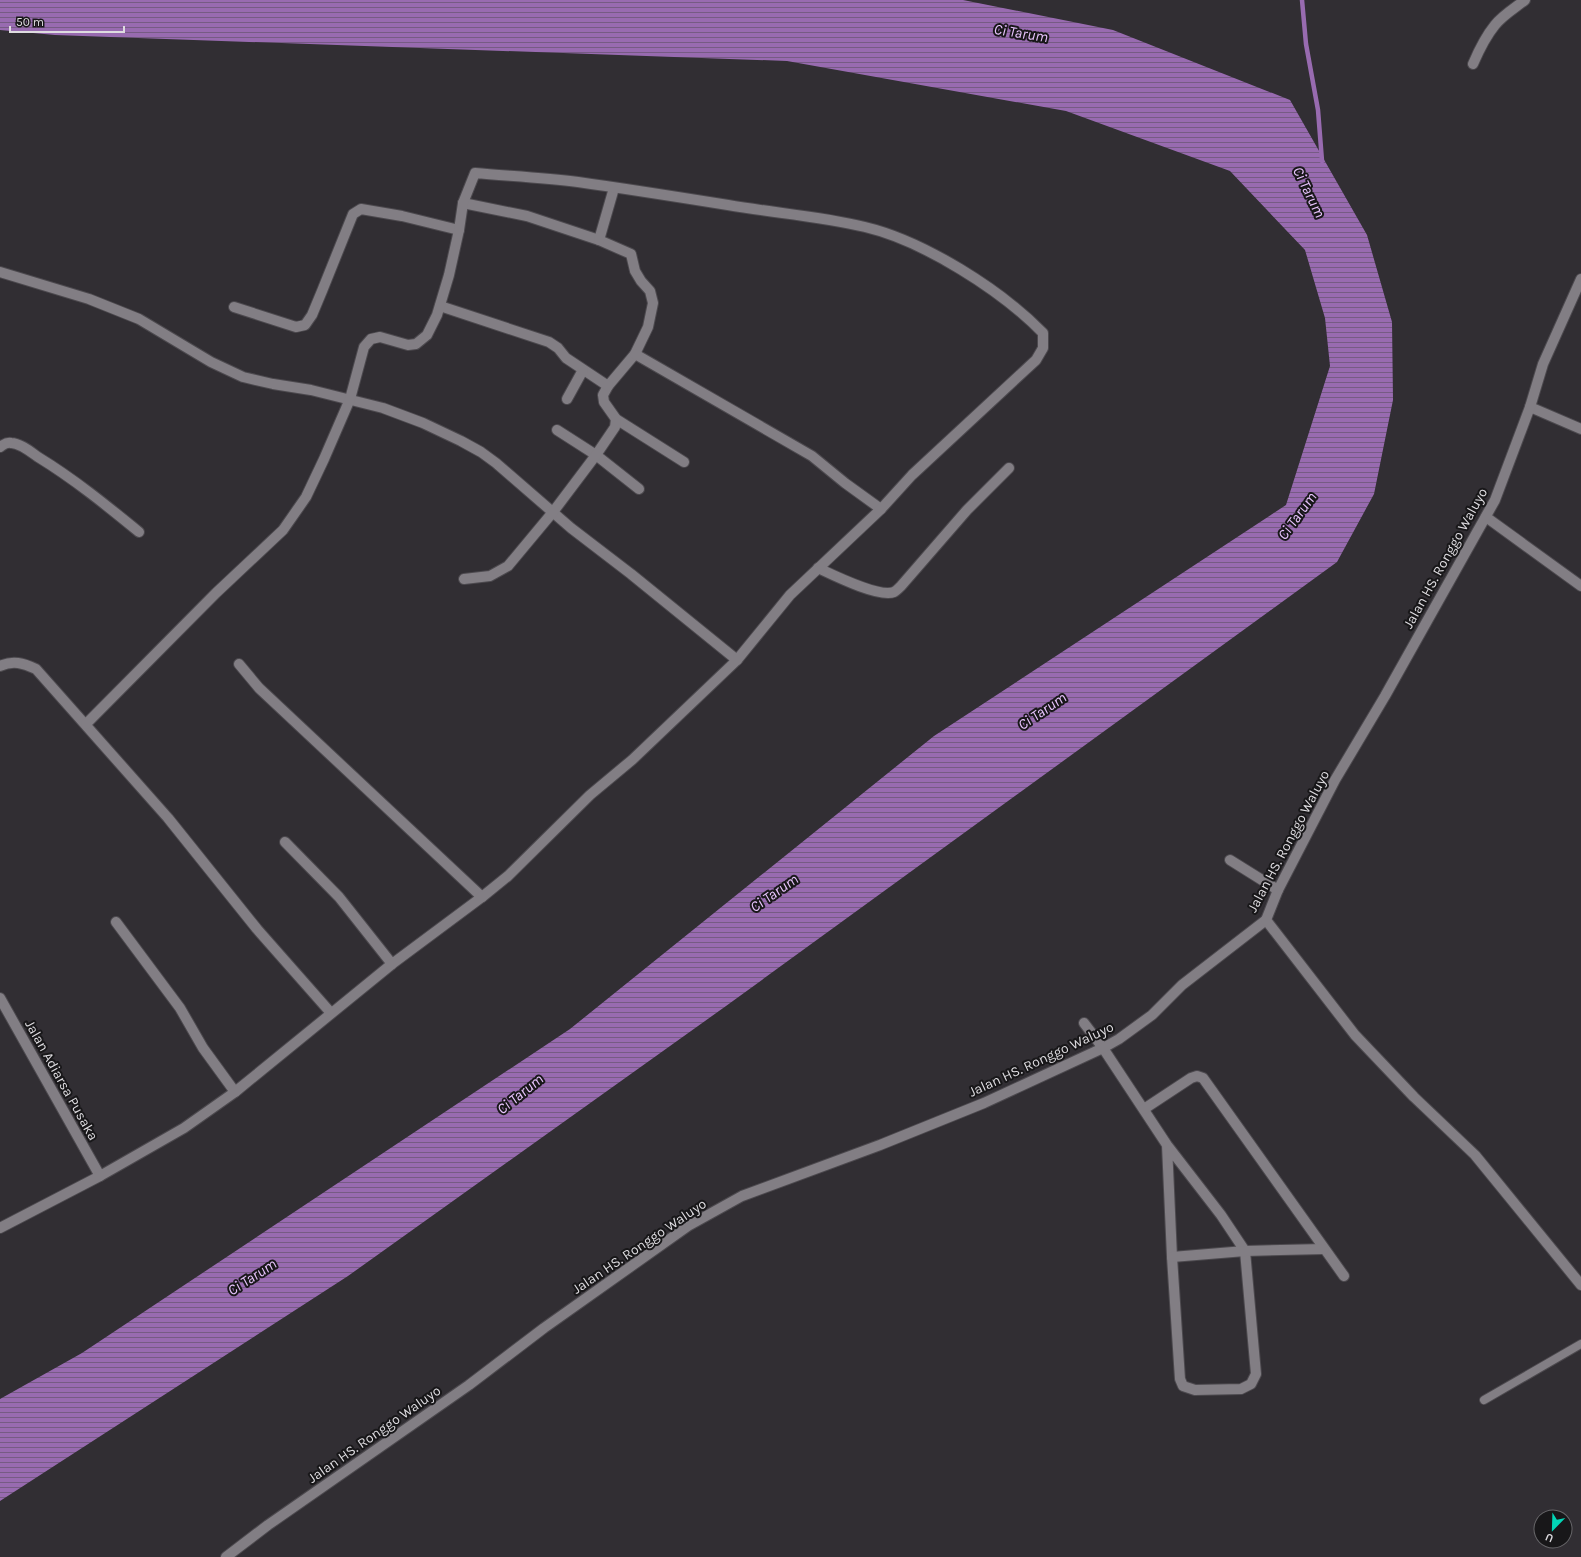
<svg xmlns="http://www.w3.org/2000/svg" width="1581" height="1557" font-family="Karla,sans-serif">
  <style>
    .water { fill: url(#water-rules) }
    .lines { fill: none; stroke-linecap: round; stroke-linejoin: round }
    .stream { stroke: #986bb0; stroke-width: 4.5 }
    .service-casing { stroke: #4c494e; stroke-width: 10 }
    .minor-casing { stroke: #4c494e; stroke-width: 12 }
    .tertiary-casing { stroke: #4c494e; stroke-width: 12 }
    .service { stroke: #827e84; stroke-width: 8 }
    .minor { stroke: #827e84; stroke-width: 10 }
    .tertiary { stroke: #827e84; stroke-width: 10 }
    .labels { text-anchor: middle; stroke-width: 4; stroke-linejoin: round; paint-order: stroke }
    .street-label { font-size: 14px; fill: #dedce0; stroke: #181719 }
    .water-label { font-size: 15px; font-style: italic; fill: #e9c5fe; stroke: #181719 }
  </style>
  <defs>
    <pattern id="water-rules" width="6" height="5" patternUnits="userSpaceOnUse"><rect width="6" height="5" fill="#986bb0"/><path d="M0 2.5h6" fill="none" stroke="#765b84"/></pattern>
  </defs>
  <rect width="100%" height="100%" fill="#312e33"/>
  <!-- water -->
  <path class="water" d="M0,0h963l150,30 177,70 77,135 25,87 1,78 -19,94 -37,68 -611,444 -378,270 -348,225v-102l82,-46 488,-324 364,-293 352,-231 44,-139 -5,-48 -20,-68 -75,-79 -164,-60 -279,-50 -732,-26 -55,-5z"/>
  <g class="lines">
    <!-- stream -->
    <path class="stream" d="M1302,0l4,44 12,66 4,51"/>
    <!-- service casing -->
    <g class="service-casing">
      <path id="service" d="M1484,1400l97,-56"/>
    </g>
    <!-- minor casing -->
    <g class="minor-casing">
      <g id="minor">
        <path d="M1473,64c6,-14 13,-28 22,-39 8,-10 20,-17 30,-25"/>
        <path d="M463,203l64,13 72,24 32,14 4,17 6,10 9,10 3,12 -5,24 -13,27 -27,32 -5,9 1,7 12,17 68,43"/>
        <path d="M599,240l15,-52"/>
        <path d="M0,272l89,27 50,20 72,43 32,15 30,7 38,6 72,18 40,15 38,18 20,11 15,11 75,65 60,46 106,86"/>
        <path d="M440,306l109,36 9,6 8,10 42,28"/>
        <path d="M234,307l62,20 9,-2 7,-10 10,-24 31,-77 8,-5 41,7 57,14"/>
        <path d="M635,354l177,102 33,27 36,26"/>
        <path d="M567,399l16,-29"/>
        <path d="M1530,407l51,22"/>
        <path d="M557,430l39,25 43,34"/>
        <path d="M0,447c3,-2 6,-5 11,-4 9,0 20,9 27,14 36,22 68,48 101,75"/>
        <path d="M1486,517l95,69"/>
        <path d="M818,568c15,7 61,30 76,24 2,-1 5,-4 7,-6l66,-76 42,-42"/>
        <path d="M464,579l26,-3 18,-10 45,-54 43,-57 19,-28 1,-8"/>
        <path d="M239,664l20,24 223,209"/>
        <path d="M0,666c13,-6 23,-3 36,3l132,149 89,111 74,84"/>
        <path d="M285,842l54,55 53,67"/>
        <path d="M1230,860l48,30"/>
        <path d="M116,922l64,86 23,40 32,44"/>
        <path d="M0,998l100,178"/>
        <path d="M1084,1023l19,25 64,97 54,70 24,36 11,123 -5,10 -10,5 -46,1 -12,-4 -3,-7 -8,-122 -5,-112"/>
        <path d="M1144,1109l47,-31 6,-2 6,2 141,198"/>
        <path d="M0,1228l100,-52 84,-48 51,-36 157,-128 90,-67 26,-21 82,-81 42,-35 105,-100 53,-65 91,-86 31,-34 124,-115 7,-12v-15c-42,-43 -119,-92 -178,-106 -45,-11 -91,-14 -137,-22 -50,-8 -100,-16 -150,-23 -34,-4 -69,-6 -103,-9l-12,30 -4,27 -10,45 -12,40 -10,20 -11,9 -8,1 -28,-8 -9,2 -7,8 -14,52 -26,60 -18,38 -23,33 -67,63 -130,131"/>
        <path d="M1172,1257l73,-6 79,-2"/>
        <path d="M226,1557l42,-32 201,-140 75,-57 144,-102 54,-30 138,-51 104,-42 119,-55 16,-9 33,-24 30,-30 84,-65"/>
      </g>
    </g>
    <!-- tertiary casing -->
    <g class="tertiary-casing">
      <path id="tertiary" d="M1581,279l-38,85 -13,43 -35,93 -110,196 -50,84 -57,110 -12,30 89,115 59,62 61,58 106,130"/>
    </g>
    <!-- service -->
    <use href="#service" class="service"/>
    <!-- minor -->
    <use href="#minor" class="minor"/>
    <!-- tertiary -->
    <use href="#tertiary" class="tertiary"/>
  </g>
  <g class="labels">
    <!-- street labels -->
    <g class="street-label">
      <text transform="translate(1445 558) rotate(-61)" y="5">Jalan HS. Ronggo Waluyo</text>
      <text transform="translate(1288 841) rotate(-62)" y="5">Jalan HS. Ronggo Waluyo</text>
      <text transform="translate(1041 1059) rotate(-25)" y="5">Jalan HS. Ronggo Waluyo</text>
      <text transform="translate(62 1080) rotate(61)" y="5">Jalan Adiarsa Pusaka</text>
      <text transform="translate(639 1246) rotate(-34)" y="5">Jalan HS. Ronggo Waluyo</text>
      <text transform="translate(374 1434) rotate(-35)" y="5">Jalan HS. Ronggo Waluyo</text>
    </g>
    <!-- water labels -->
    <g class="water-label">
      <text transform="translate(1021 33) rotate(9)" y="5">Ci Tarum</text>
      <text transform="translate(1309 192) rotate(64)" y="5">Ci Tarum</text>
      <text transform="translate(1297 516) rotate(-54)" y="5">Ci Tarum</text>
      <text transform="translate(1042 711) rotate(-34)" y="5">Ci Tarum</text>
      <text transform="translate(774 893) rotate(-35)" y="5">Ci Tarum</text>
      <text transform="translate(520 1094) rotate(-39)" y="5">Ci Tarum</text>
      <text transform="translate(252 1277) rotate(-33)" y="5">Ci Tarum</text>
    </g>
  </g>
  <!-- north arrow -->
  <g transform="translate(1553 1529) rotate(203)"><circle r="19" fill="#181719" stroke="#676669"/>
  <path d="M0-3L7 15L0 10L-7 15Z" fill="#02d5b6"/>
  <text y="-6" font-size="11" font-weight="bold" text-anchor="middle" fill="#dedce0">U</text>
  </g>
  <!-- scale -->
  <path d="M10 26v6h114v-6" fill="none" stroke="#dedce0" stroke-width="2"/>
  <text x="16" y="26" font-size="12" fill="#dedce0" stroke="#181719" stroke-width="3" paint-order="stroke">50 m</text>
</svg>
